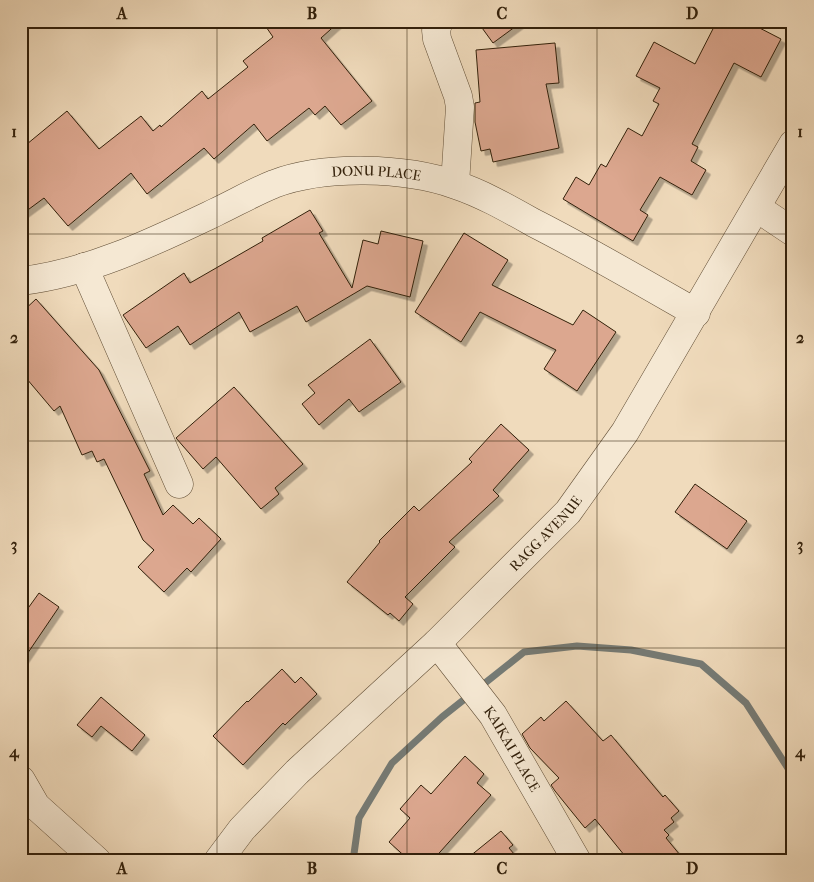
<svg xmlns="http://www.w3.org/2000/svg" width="814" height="882" font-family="'IM FELL French Canon',serif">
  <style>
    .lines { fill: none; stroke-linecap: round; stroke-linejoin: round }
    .stream { stroke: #757b76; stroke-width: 7 }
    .building { fill: #dca78f; stroke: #32200b; filter: url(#shadow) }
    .minor-casing { stroke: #624f37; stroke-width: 29 }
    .minor { stroke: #f5e8d3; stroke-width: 28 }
    .grid { fill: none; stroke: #32200b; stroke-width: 1; stroke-opacity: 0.55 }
    .labels { text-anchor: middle; stroke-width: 4; stroke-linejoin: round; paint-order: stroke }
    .street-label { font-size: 14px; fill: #32200b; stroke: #f5e8d3 }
    .neatline { fill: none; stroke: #32200b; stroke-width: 2 }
    .grid-label { font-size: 16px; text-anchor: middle; font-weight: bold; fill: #32200b }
  </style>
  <defs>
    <filter id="shadow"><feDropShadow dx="4.5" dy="4.5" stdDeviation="0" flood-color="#0004"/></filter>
  </defs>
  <rect width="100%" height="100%" fill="#f0dbbc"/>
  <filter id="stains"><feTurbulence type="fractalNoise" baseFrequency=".004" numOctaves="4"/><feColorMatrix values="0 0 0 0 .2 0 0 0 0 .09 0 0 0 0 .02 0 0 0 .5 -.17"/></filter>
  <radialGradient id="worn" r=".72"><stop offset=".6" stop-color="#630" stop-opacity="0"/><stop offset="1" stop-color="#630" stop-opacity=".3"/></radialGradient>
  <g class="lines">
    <!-- stream -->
    <g class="stream">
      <path d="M480,687l44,-35 53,-6 54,4 70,14 45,39 47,73"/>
      <path d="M353,861l6,-43 33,-55 50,-46 29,-23"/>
    </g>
  </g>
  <!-- building -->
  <g class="building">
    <path d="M262,21h78l-19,17 51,63 -31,24 -16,-19 -10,9 -6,-7 -42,33 -13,-17 -40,35 -10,-11 -57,46 -16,-21 -63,53 -24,-28 -23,17v-66l46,-38 32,38 42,-33 12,15 7,-6 1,2 41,-36 6,8 40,-32 -5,-6 30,-24z"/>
    <path d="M477,21h46l-30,22z"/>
    <path d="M717,21h29l35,18 -20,38 -27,-14 -42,81 6,3 -7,14 15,9 -14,25 -32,-18 -20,33 8,5 -15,26 -70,-42 13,-22 13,8 12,-21 5,3 22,-39 14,8 17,-32 -6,-3 7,-13 -24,-12 18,-34 41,22z"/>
    <path d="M555,43l4,40 -13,1 13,64 -66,14 -3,-13 -9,2 -6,-29v-19l5,-1 -4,-52z"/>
    <path d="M310,210l13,21 -4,2 33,55 11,-48 15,4 3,-13 42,10 -13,56 -43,-11 -61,36 -9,-16 -47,26 -11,-20 -49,33 -12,-19 -32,22 -23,-33 61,-42 6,10 73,-42 -1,-3z"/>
    <path d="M464,233l44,27 -16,25 81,40 10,-15 33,22 -39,59 -33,-22 12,-19 -76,-38 -19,30 -46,-30z"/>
    <path d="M36,299l63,71 51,101 -6,3 19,41 10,-10 20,19 6,-6 22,21 -30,33 -4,-4 -23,24 -26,-25 16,-17 -11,-10 -39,-81 -7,3 -5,-11 -10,4 -22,-49 -6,5 -33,-39v-59z"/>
    <path d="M370,339l31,43 -42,30 -10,-13 -30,26 -17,-21 13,-11 -7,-8z"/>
    <path d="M234,387l69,77 -28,24 4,6 -18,15 -45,-52 -13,12 -27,-31z"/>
    <path d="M501,424l28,26 -36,40 6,6 -50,46 6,5 -50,50 8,7 -14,17 -9,-8 -2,2 -41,-33 33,-40 -1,-1 35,-35 5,5 53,-49 -3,-3z"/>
    <path d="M695,484l52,37 -20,28 -52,-37z"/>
    <path d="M39,593l20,14 -38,56v-45z"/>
    <path d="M282,669l13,14 6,-6 16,17 -32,31 -2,-2 -40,42 -30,-29 34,-35 1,1z"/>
    <path d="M101,697l44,38 -13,16 -31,-25 -9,11 -15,-12z"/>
    <path d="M566,701l37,40 8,-6 52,62 2,-2 14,16 -8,7 3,4 -10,8 5,5 -3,3 19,23h-56l-34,-42 -10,9 -30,-37 -4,-6 8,-7 -29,-30 -8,-14 19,-17 3,4z"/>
    <path d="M465,756l19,18 -7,9 14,12 -59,66h-22l-21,-19 21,-24 -10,-9 21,-24 10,9z"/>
    <path d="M501,831l12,14 -4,3 11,13h-56z"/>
  </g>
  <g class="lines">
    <!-- minor casing -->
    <g class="minor-casing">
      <g id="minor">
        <path d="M439,21l-3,9 1,9 21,57 2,11 -5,77"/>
        <path d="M757,208l36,24"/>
        <path d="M84,267l95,217"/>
        <path id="s1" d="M21,281c69,-8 134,-40 195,-69 19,-9 38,-20 58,-28 51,-19 131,-17 182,1 27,9 53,24 78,38 55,28 108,59 162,90"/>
        <path id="s2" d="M437,643l56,72 84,146"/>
        <path d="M21,780l15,26 61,55"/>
        <path id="s3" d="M218,861l24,-32 55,-57 140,-129 131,-131 57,-80 168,-288"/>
      </g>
    </g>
    <!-- minor -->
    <use href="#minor" class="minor"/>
  </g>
  <!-- grid -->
  <path class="grid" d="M217,21v840M407,21v840M597,21v840M21,234h772M21,441h772M21,648h772"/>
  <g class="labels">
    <!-- street labels -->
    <g class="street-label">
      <text dy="5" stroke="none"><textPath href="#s1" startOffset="376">DONU PLACE</textPath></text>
      <text dy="5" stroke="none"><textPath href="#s3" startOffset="464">RAGG AVENUE</textPath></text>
      <text dy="5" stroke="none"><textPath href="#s2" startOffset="130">KAIKAI PLACE</textPath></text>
    </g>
  </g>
  <!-- margin -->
  <rect width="814" height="882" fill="none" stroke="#f0dbbc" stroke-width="55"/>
  <rect x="28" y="28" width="758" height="826" class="neatline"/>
  <g class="grid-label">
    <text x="122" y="19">A</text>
    <text x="312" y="19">B</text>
    <text x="502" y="19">C</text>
    <text x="692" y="19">D</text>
    <text x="14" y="137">1</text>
    <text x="800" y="137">1</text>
    <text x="14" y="343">2</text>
    <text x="800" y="343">2</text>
    <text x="14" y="550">3</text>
    <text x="800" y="550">3</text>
    <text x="14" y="757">4</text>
    <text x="800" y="757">4</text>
    <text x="122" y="874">A</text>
    <text x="312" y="874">B</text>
    <text x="502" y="874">C</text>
    <text x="692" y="874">D</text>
  </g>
  <rect width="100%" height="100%" filter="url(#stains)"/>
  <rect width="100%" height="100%" fill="url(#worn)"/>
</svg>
